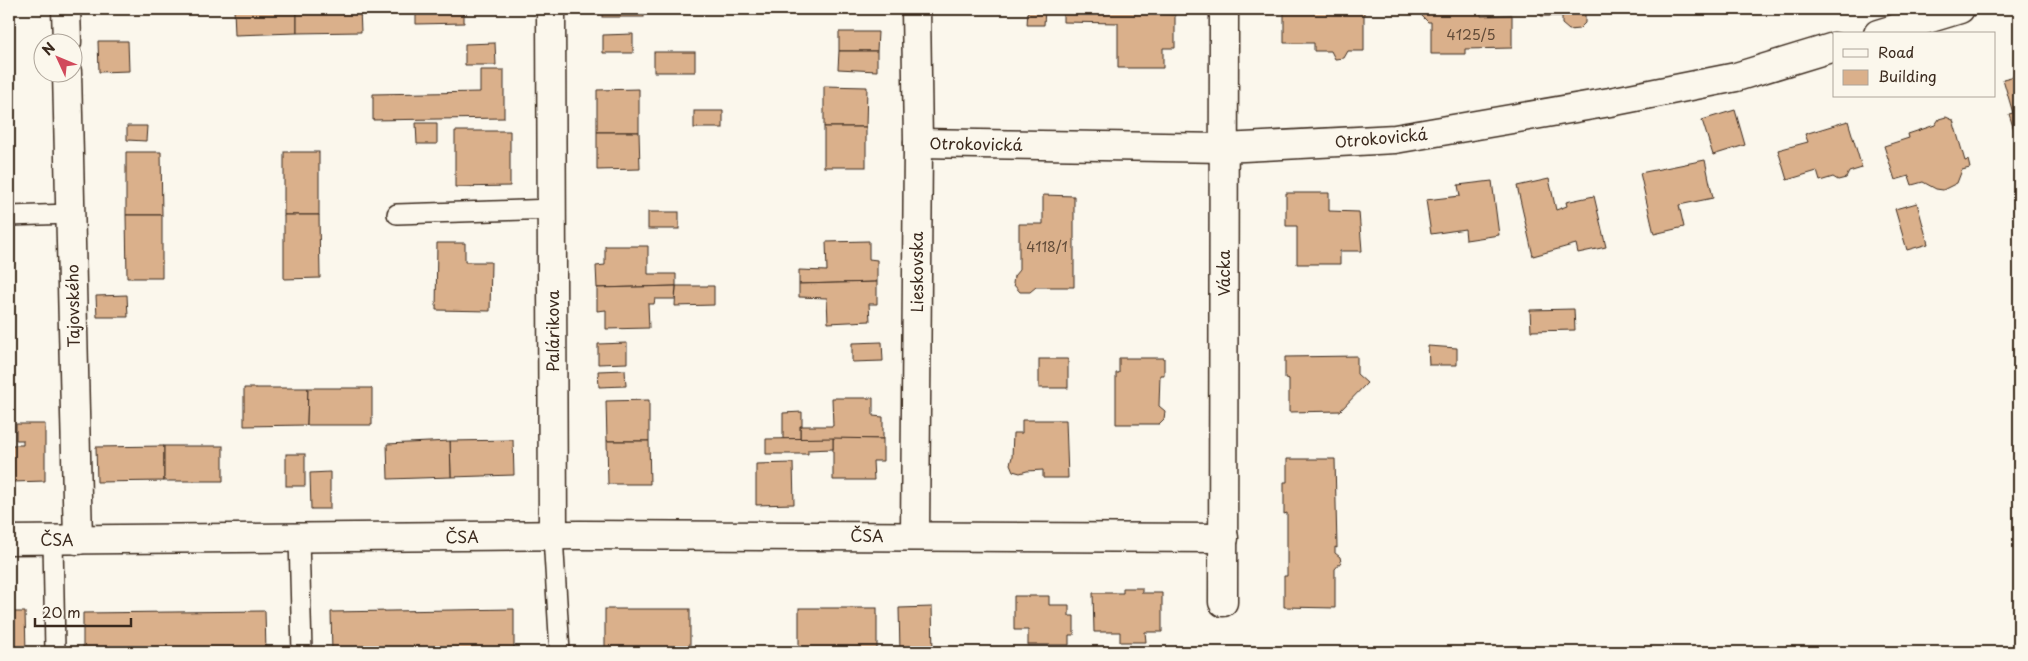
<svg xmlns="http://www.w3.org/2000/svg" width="2028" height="661" font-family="'Playpen Sans',sans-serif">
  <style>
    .building { fill: #dab08b; stroke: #3b2a1e }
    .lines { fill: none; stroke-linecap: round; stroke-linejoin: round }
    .service-casing { stroke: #3b2a1e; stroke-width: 22 }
    .minor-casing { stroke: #3b2a1e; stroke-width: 31 }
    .service { stroke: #fbf7ec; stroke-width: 19 }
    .minor { stroke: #fbf7ec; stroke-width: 28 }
    .labels { text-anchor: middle; stroke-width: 4.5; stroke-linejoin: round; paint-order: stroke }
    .number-label { font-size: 14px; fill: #634c39 }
    .street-label { font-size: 16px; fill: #3b2a1e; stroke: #fbf7ec }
  </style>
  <rect width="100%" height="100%" fill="#fbf7ec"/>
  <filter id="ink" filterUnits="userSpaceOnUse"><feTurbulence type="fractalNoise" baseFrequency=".02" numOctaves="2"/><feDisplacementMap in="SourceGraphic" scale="10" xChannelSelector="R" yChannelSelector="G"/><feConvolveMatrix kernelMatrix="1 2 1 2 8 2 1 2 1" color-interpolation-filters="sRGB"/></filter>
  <g filter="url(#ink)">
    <!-- building -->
    <g class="building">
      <path d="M234,9h63v24l-62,2z"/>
      <path d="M297,9h63l1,23 -64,1z"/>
      <path d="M422,9h42v14l-48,1v-14z"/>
      <rect x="602" y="9" width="42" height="8"/>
      <rect x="822" y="9" width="42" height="1"/>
      <path d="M1028,9h17l-1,16h-17z"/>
      <path d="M1063,9h100v5l12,1v33h-12v20h-45v-45l-55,-1z"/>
      <path d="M1314,9h50v42h-16l-4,7 -9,1 -4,-8h-17v-8h-30v-33h30z"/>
      <path d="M1422,9h59v7l31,-1v33l-47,1v5h-34v-32h-3l-6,-6z"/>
      <path d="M1541,9h44v14l-6,6 -10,1 -7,-6v-8h-21z"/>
      <rect x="1664" y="9" width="54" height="1"/>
      <path d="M839,32h39l-1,19h-38z"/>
      <path d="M633,34v19h-30v-18z"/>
      <path d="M98,41h30l1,30 -30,1z"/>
      <path d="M495,43l1,22h-31v-21z"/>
      <path d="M839,51h38v20l-39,-2z"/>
      <rect x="654" y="52" width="41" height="20"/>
      <path d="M480,70h24v48l-131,2v-26l107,-2z"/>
      <path d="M2019,75v71l-10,-32 4,-1 -10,-34z"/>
      <path d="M824,86l43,1 -1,40h-42z"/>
      <path d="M639,89v43h-42v-42z"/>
      <path d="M1735,110l10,35 -32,10 -11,-35z"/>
      <rect x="694" y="111" width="29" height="17"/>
      <path d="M1946,117l7,3 12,41 3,-1 2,8 -8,2 -5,13 -14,7 -7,-1 -13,-7 -11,3 -3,-9 -14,4 -11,-34 25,-8 -1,-4 27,-9 4,-6z"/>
      <path d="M1848,121l14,47 -13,4 -3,6 -8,2 -5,-3 -13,4 -3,-10 -30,9 -9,-30 30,-8 -3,-8z"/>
      <path d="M416,123h21v21h-20z"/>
      <path d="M127,126h20l-1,15 -19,-1z"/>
      <rect x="824" y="127" width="42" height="40"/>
      <path d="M455,131h55v55l-55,1z"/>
      <path d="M597,132h42l1,37 -43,1z"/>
      <path d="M126,152h35l1,63h-36z"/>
      <rect x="284" y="152" width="35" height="63"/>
      <path d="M1705,160l8,38 -34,7 5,22 -30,7 -14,-61z"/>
      <path d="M1549,179l7,31 11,-4 -1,-4 28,-6 12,51 -28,6 -2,-9 -43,12 -16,-70z"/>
      <path d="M1492,181l7,54 -33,5 -1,-11 -34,5 -5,-34 34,-4 -2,-11z"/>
      <path d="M1286,193h43v18l30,1 3,39h-22v13h-43v-38h-11z"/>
      <path d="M1043,195l31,1v91h-38l-6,5h-10l-7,-8 1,-8 5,-6v-46h24z"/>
      <path d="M1917,203l11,41 -21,6 -12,-41z"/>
      <rect x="648" y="212" width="31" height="17"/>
      <path d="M126,215h36v63h-35z"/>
      <path d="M284,215h35l1,63 -36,1z"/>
      <path d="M869,241v18l8,1v22l-78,2v-14l28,1 -1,-29z"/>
      <path d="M437,243h28v19h26l-1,49 -54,-1z"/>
      <path d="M605,246h43v28h28v12l-79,2 -1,-22 9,-1z"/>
      <path d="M877,282v22h-8l1,17 -42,2 -1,-25 -28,-1v-13z"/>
      <path d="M676,286h38v19l-39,1z"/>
      <path d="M676,286l-1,13h-20l-1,5h-6l1,24 -43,1v-19l-9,1v-23z"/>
      <path d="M127,295l1,22h-31l-1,-21z"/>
      <path d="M1574,309l1,21 -44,1 -1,-21z"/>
      <path d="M882,342l1,19 -31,1v-19z"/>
      <path d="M627,343v20l-29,1v-20z"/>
      <path d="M1428,346l29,2v17h-28z"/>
      <path d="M1357,356v18l10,9 -27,28 -51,1v-33l-4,-1v-21z"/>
      <path d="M1119,358h45v17h-4l-1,31 6,5 -1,8 -5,5h-43v-51h3z"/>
      <rect x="1039" y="359" width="29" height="29"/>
      <path d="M625,370l1,16 -27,1 -1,-16z"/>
      <path d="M244,388h64l-1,37 -63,1z"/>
      <path d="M308,388h64v37h-65z"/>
      <path d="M832,398h41v18l10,1v22h-83v-13h33z"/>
      <path d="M649,400v41h-42l-1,-40z"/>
      <path d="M802,412v14h-2v13h-17v-26z"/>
      <path d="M1022,420h44l2,58h-25v-8l-16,1 -7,2 -7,-2 -3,-7 2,-7 1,-24h9z"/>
      <path d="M16,424h29v57l-32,1v11h-4v-55v7h14v-5h-7z"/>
      <path d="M833,438l50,1v22h-10l1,19h-41z"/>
      <path d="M833,438v11l-25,1v4h-42v-15z"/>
      <path d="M513,440l1,35 -63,2 -1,-36z"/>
      <path d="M450,441l1,36 -63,2 -1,-35z"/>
      <path d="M607,441h42l1,43h-42z"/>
      <path d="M164,446v35l-67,1 -1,-35z"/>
      <rect x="164" y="446" width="59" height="35"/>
      <rect x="286" y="454" width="19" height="32"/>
      <path d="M1287,459h48l2,89 -2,-1v6l5,4 1,5 -6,7v39l-51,-1v-31h3v-63l-3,1v-32h3z"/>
      <path d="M793,463l1,41 -38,1v-41z"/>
      <path d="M330,472v37h-19l-1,-36z"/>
      <path d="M1123,588h19v5h20v39h-17l1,10h-26v-10h-26l-1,-39h30z"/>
      <path d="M1014,596h35v9h20v11h5v19h-5v10h-41v-15h-14z"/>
      <path d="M932,607l1,45h-33l-1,-44z"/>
      <rect x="799" y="608" width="78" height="44"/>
      <path d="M514,609v43h-182l-1,-40z"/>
      <rect x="605" y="609" width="85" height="43"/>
      <path d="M265,611l1,41h-183v-39z"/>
      <path d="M9,612h16l1,40h-17z"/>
    </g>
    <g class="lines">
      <!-- service casing -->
      <g class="service-casing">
        <g id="service">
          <path d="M397,214l156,-5"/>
          <path d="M9,216l62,-2"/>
          <path d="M553,536l7,116"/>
          <path d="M299,538l3,114"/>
          <path d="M53,540l2,112"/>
        </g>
      </g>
      <!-- minor casing -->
      <g class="minor-casing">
        <g id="minor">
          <path d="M66,9l1,33"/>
          <path d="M551,9l2,527"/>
          <path d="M1878,34l82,-25"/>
          <path d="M67,72l11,468"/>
          <path d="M918,143l306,5 171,-9 215,-37 126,-25 98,-30"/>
          <path d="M915,536l3,-393 -2,-134"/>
          <path d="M9,540l571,-5 644,3"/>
          <path d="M1223,602l1,-593"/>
        </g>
      </g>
      <!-- service -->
      <use href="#service" class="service"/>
      <!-- minor -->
      <use href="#minor" class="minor"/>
    </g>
  </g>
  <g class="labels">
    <!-- number labels -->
    <g class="number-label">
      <text x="1471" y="40">4125/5</text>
      <text x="1047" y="252">4118/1</text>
    </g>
    <!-- street labels -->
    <g class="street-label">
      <text transform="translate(1381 138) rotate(-5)" y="6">Otrokovická</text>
      <text transform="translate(976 144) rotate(1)" y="6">Otrokovická</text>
      <text transform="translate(917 272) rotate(-90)" y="6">Lieskovska</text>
      <text transform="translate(1224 273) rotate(-90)" y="6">Vácka</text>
      <text transform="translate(73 306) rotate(-91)" y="6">Tajovského</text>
      <text transform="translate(553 331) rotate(-90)" y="6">Palárikova</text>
      <text x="867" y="542">ČSA</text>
      <text transform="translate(462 537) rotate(-1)" y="6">ČSA</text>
      <text x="57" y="546">ČSA</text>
    </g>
  </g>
  <!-- margin -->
  <rect width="2028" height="661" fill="none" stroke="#fbf7ec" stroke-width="30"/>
  <rect x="15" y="15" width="1998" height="631" fill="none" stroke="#3b2a1e" stroke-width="2" filter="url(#ink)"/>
  <!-- legend -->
  <rect x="1833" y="32" width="162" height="65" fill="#fbf7ec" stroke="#aea59a"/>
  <rect x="1843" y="49" width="25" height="8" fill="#fbf7ec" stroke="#aea59a"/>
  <text x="1878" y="58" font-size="15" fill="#3b2a1e">Road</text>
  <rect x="1843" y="70" width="25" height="15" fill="#dab08b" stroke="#aea59a"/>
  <text x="1878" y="82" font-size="15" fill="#3b2a1e">Building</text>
  <!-- north arrow -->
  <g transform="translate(58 58) rotate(314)"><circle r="24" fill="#fbf7ec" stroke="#aea59a"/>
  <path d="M0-4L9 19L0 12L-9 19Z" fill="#d1495b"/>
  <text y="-8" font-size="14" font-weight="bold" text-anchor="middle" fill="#3b2a1e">N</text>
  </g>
  <!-- scale -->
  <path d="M35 618v8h96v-8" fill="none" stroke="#3b2a1e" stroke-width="2.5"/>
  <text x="42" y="618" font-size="15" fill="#3b2a1e" stroke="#fbf7ec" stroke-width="4" paint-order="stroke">20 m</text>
</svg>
